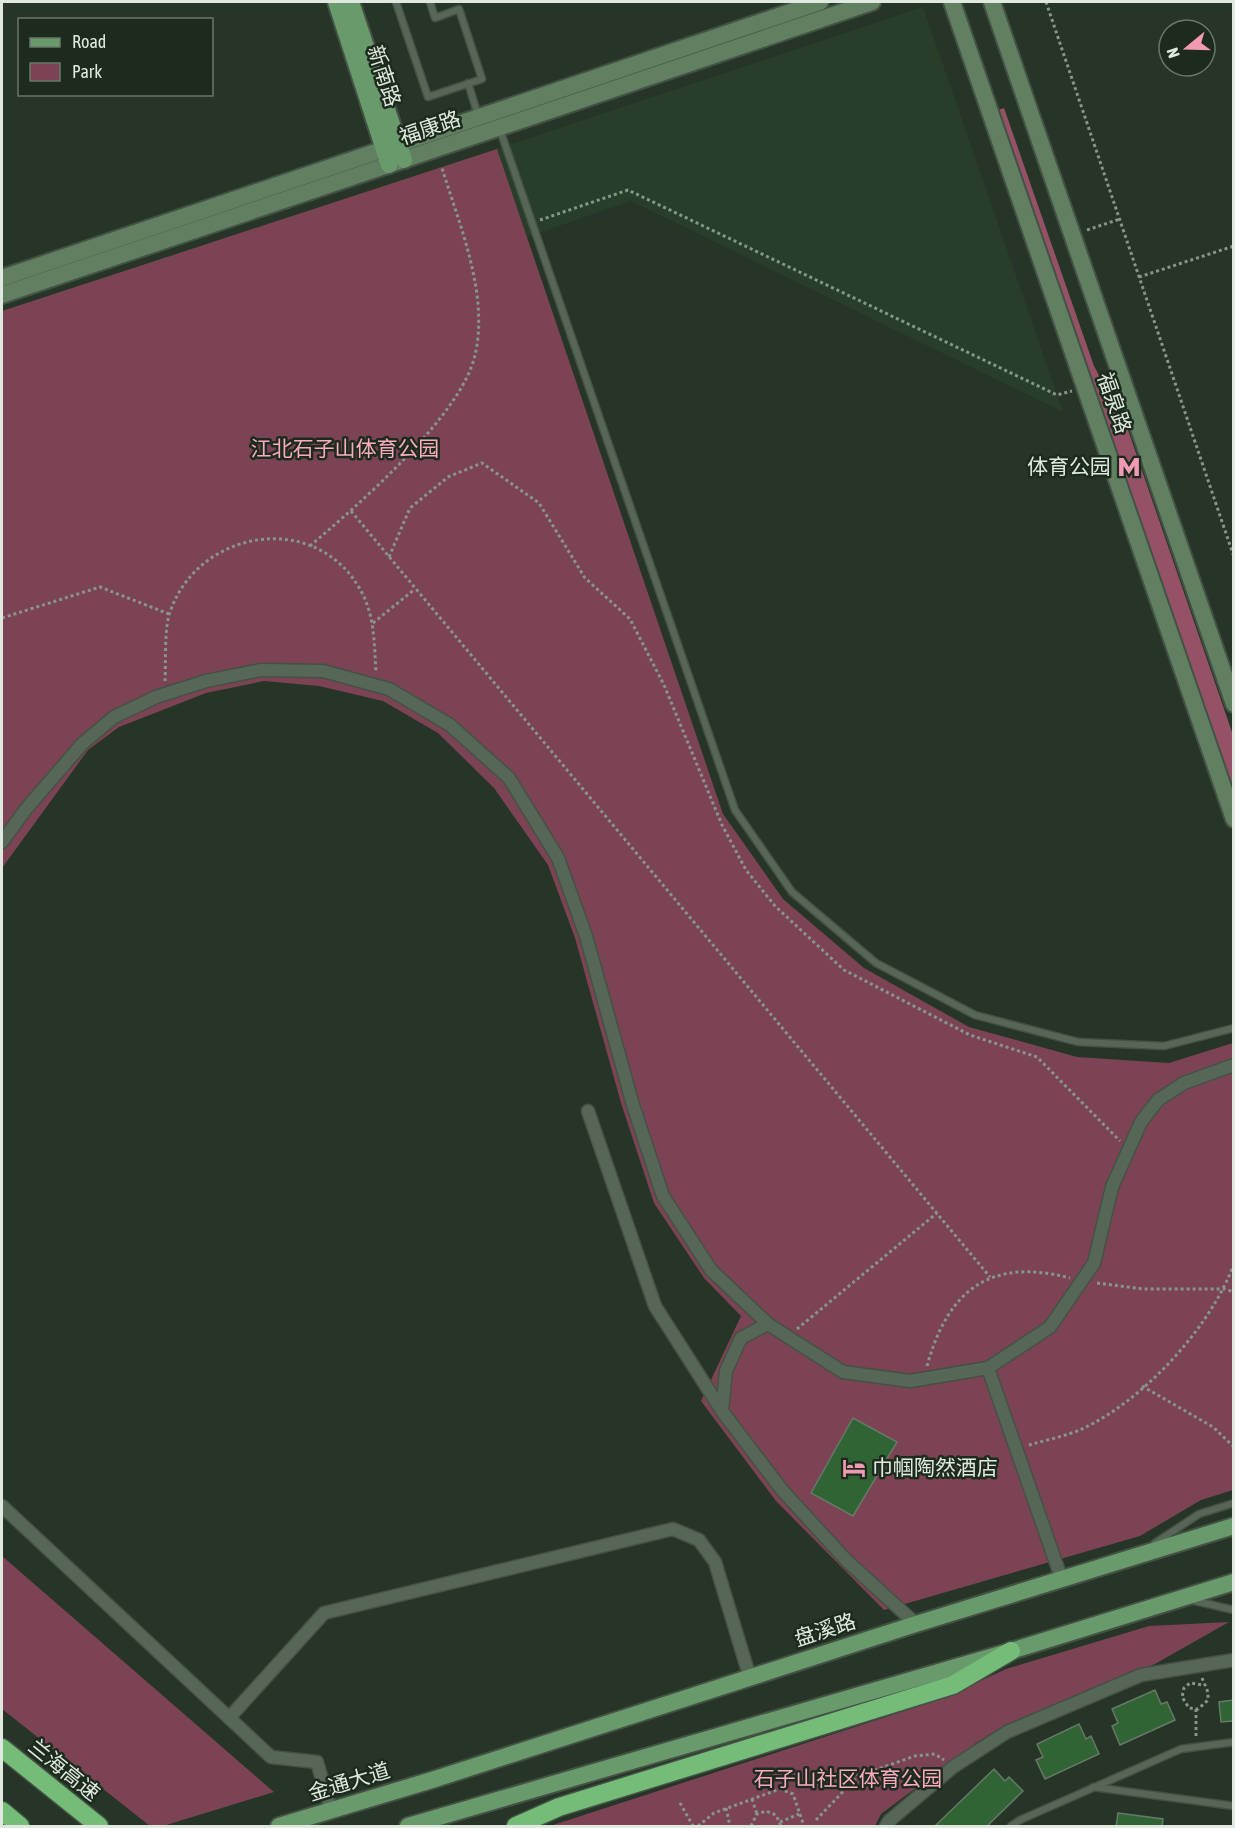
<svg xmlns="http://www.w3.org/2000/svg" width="1235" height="1828" font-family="'Asap Condensed','Noto Sans SC',sans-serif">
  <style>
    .built { fill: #293e2a }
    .green { fill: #7c4355 }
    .forest { fill: #955267 }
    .building { fill: #316435; stroke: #677867; stroke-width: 1.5 }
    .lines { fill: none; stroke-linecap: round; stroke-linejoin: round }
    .service-casing { stroke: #445245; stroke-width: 9 }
    .minor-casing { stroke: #445245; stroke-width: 15 }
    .secondary-casing { stroke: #445245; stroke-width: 20 }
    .primary-casing { stroke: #445245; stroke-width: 20 }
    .motorway-casing { stroke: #445245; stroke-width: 21 }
    .path { stroke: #889589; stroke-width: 3; stroke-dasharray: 3 3; stroke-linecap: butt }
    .service { stroke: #576757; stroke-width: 6 }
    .minor { stroke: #576757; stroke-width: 12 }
    .secondary { stroke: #608061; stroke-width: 16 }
    .primary { stroke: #699a6b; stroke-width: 16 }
    .motorway { stroke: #75bc79; stroke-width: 18 }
    .labels { text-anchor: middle; stroke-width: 5; stroke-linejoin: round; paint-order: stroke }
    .street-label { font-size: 21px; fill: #dfe9df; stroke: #1c2b1d }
    .park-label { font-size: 21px; fill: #faaac0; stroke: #1c2b1d }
    .poi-label { font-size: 21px; fill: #dfe9df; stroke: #1c2b1d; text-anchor: end }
  </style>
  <rect width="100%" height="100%" fill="#263527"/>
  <!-- built -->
  <path class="built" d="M923,7l140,405 -432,-211 -104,36 -30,-88z"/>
  <!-- green -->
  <g class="green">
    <path d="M497,149l226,665 60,85 81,69 105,59 108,30 92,6 64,-20v447l-32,10 -61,36 -256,74 -108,-109 -75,-100 40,-85 -37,-38 -50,-75 -33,-100 -46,-165 -27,-73 -54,-77 -56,-55 -55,-32 -64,-15 -55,-5 -58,12 -87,34 -31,23 -86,118v-557z"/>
    <path d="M2,1556l272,236 -111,34h-13l-148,-117z"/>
    <path d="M1229,1622l-74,42 -150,61 -29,18 -95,71 -6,12h-325l391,-127 65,-30 143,-43z"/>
  </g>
  <!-- forest -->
  <path class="forest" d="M1004,108l90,258 34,64 105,305v70l-238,-694z"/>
  <!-- building -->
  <g class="building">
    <path d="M853,1418l44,24 -44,74 -42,-23z"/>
    <path d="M1155,1690l6,14 6,-2 8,18 -55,25 -8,-19 6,-3 -6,-14z"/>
    <path d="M1233,1700v21l-12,1 -2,-20z"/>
    <path d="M1079,1724l7,15 5,-3 8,18 -54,25 -9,-19 7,-3 -6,-13z"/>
    <path d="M994,1769l11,12 4,-4 14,14 -37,36h-52z"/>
    <path d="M1118,1813l45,6 -1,8h-46z"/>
  </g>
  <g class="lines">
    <!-- service casing -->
    <g class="service-casing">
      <g id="service">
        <path d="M396,2l32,95 54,-18 -23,-70 -24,9 -5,-16"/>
        <path d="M468,83l10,32"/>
        <path d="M500,130l235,680 57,82 84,71 99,52 103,27 86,4 70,-18"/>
        <path d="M1155,1543l44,-29 35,-11"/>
        <path d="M1191,1600l43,10"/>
        <path d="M1093,1787l141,19"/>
        <path d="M1011,1826l9,-6 161,-71 53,-7"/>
      </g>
    </g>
    <!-- minor casing -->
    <g class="minor-casing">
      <g id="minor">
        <path d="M2,842l24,-33 56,-65 32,-27 42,-20 50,-16 55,-11 62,1 66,18 61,36 59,53 49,80 28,78 47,169 30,91 48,74 57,54 75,48 67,9 78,-13 62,-41 44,-64 18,-76 29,-65 17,-22 26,-17 50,-18"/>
        <path d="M588,1111l67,195 67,105 60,79 65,71 69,63"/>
        <path d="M988,1368l74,212"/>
        <path d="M722,1411l4,-40 15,-33 27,-14"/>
        <path d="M2,1506l269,251 46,5 14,48"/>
        <path d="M229,1718l95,-105 349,-84 26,11 16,22 35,116"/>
        <path d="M886,1826l3,-5 64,-54 54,-35 134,-57 93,-15"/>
      </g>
    </g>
    <!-- secondary casing -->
    <g class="secondary-casing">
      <g id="secondary">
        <path d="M952,2l282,817"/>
        <path d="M992,2l242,702"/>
        <path d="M2,278l818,-276"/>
        <path d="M2,295l870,-293"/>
      </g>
    </g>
    <!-- primary casing -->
    <g class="primary-casing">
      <g id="primary">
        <path d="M336,2l53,163"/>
        <path d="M351,2l53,158"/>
        <path d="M279,1826l153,-46 484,-156 318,-98"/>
        <path d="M408,1826l603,-175 223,-69"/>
      </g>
    </g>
    <!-- motorway casing -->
    <g class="motorway-casing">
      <g id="motorway">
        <path d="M2,1748l97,78"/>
        <path d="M2,1811l18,15"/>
        <path d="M516,1826l43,-19 394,-122 58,-34"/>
      </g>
    </g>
    <!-- path -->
    <g class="path">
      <path d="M1046,2l188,555"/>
      <path d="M540,220l88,-30 429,205 15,-4"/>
      <path d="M1087,230l33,-11"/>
      <path d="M1139,277l95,-31"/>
      <path d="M351,511l639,766"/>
      <path d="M310,546c48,-41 152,-131 165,-191 6,-24 4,-55 -1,-78 -7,-37 -21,-73 -32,-109"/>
      <path d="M389,557l21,-49 38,-31 34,-14 57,40 46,75 45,41 34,66 58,140 24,45 29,36 69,64 126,65 67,22 83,84"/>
      <path d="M2,618l98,-31 69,27"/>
      <path d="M373,623l42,-34"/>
      <path d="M165,681c1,-19 -1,-52 5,-69 29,-84 147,-102 191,-21 14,25 13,53 15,81"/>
      <path d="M1097,1283l46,6h82l9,3"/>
      <path d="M797,1329l140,-116"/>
      <path d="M927,1366c21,-76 63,-109 143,-88"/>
      <path d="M1142,1386l71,41 21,20"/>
      <path d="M1029,1445c17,-5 37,-9 53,-16 62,-29 128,-101 152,-165"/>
      <path d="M1202,1678l6,14v8l-10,9 -9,-1 -7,-11 2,-9 6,-5 13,2"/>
      <path d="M1196,1709v28"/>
      <path d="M752,1799l5,15"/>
      <path d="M680,1803l13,23"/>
      <path d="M726,1808l4,18"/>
      <path d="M816,1820l42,-44 57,-20 20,-2 9,6"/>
      <path d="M780,1822l19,-8"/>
      <path d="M698,1826l16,-13 66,-24 13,5 11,32"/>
      <path d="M751,1826l6,-12 9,-3 10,4 5,11"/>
    </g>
    <!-- service -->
    <use href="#service" class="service"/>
    <!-- minor -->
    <use href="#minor" class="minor"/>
    <!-- secondary -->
    <use href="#secondary" class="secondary"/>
    <!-- primary -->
    <use href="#primary" class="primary"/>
    <!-- motorway -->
    <use href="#motorway" class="motorway"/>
  </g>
  <!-- icons -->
  <defs>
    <g id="metro-bare" transform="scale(1.8)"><path d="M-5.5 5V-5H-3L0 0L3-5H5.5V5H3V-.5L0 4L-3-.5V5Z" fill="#f19ab3" stroke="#1c2b1d" stroke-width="2.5" paint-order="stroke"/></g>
    <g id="hotel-bare" transform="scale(1.8)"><path d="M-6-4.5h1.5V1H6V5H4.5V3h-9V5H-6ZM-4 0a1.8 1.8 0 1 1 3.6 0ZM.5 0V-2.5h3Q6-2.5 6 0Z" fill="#f19ab3" stroke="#1c2b1d" stroke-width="2.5" paint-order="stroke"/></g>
  </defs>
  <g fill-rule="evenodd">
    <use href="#metro-bare" x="1129" y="467"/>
    <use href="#hotel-bare" x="854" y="1468"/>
  </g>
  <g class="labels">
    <!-- street labels -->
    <g class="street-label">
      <text transform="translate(384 76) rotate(72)" y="7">新南路</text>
      <text transform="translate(430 128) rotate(-19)" y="7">福康路</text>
      <text transform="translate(1114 403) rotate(71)" y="7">福泉路</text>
      <text transform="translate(825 1630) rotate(-18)" y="7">盘溪路</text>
      <text transform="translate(64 1770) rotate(39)" y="7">兰海高速</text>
      <text transform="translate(349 1782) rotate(-17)" y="7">金通大道</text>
    </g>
    <!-- park labels -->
    <g class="park-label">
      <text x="345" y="456">江北石子山体育公园</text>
      <text x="848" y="1786">石子山社区体育公园</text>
    </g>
    <!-- poi labels -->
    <g class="poi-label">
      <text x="1111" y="474">体育公园</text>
      <text x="872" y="1475" text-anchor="start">巾帼陶然酒店</text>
    </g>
  </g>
  <!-- border -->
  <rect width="1235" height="1828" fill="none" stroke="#dfe9df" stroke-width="6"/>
  <!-- legend -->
  <rect x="18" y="18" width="195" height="78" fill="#1c2b1d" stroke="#6a776b" stroke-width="1.5"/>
  <rect x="30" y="38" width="30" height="9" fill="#699a6b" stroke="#6a776b" stroke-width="1.5"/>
  <text x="72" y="48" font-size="18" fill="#dfe9df">Road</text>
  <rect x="30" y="63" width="30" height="18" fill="#7c4355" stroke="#6a776b" stroke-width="1.5"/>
  <text x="72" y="78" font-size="18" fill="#dfe9df">Park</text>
  <!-- north arrow -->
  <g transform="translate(1187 48) rotate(251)"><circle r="28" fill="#1c2b1d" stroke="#6a776b" stroke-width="1.5"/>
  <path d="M0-4.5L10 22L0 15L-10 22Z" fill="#f19ab3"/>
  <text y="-9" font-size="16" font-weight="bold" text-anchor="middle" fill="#dfe9df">N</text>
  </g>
</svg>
